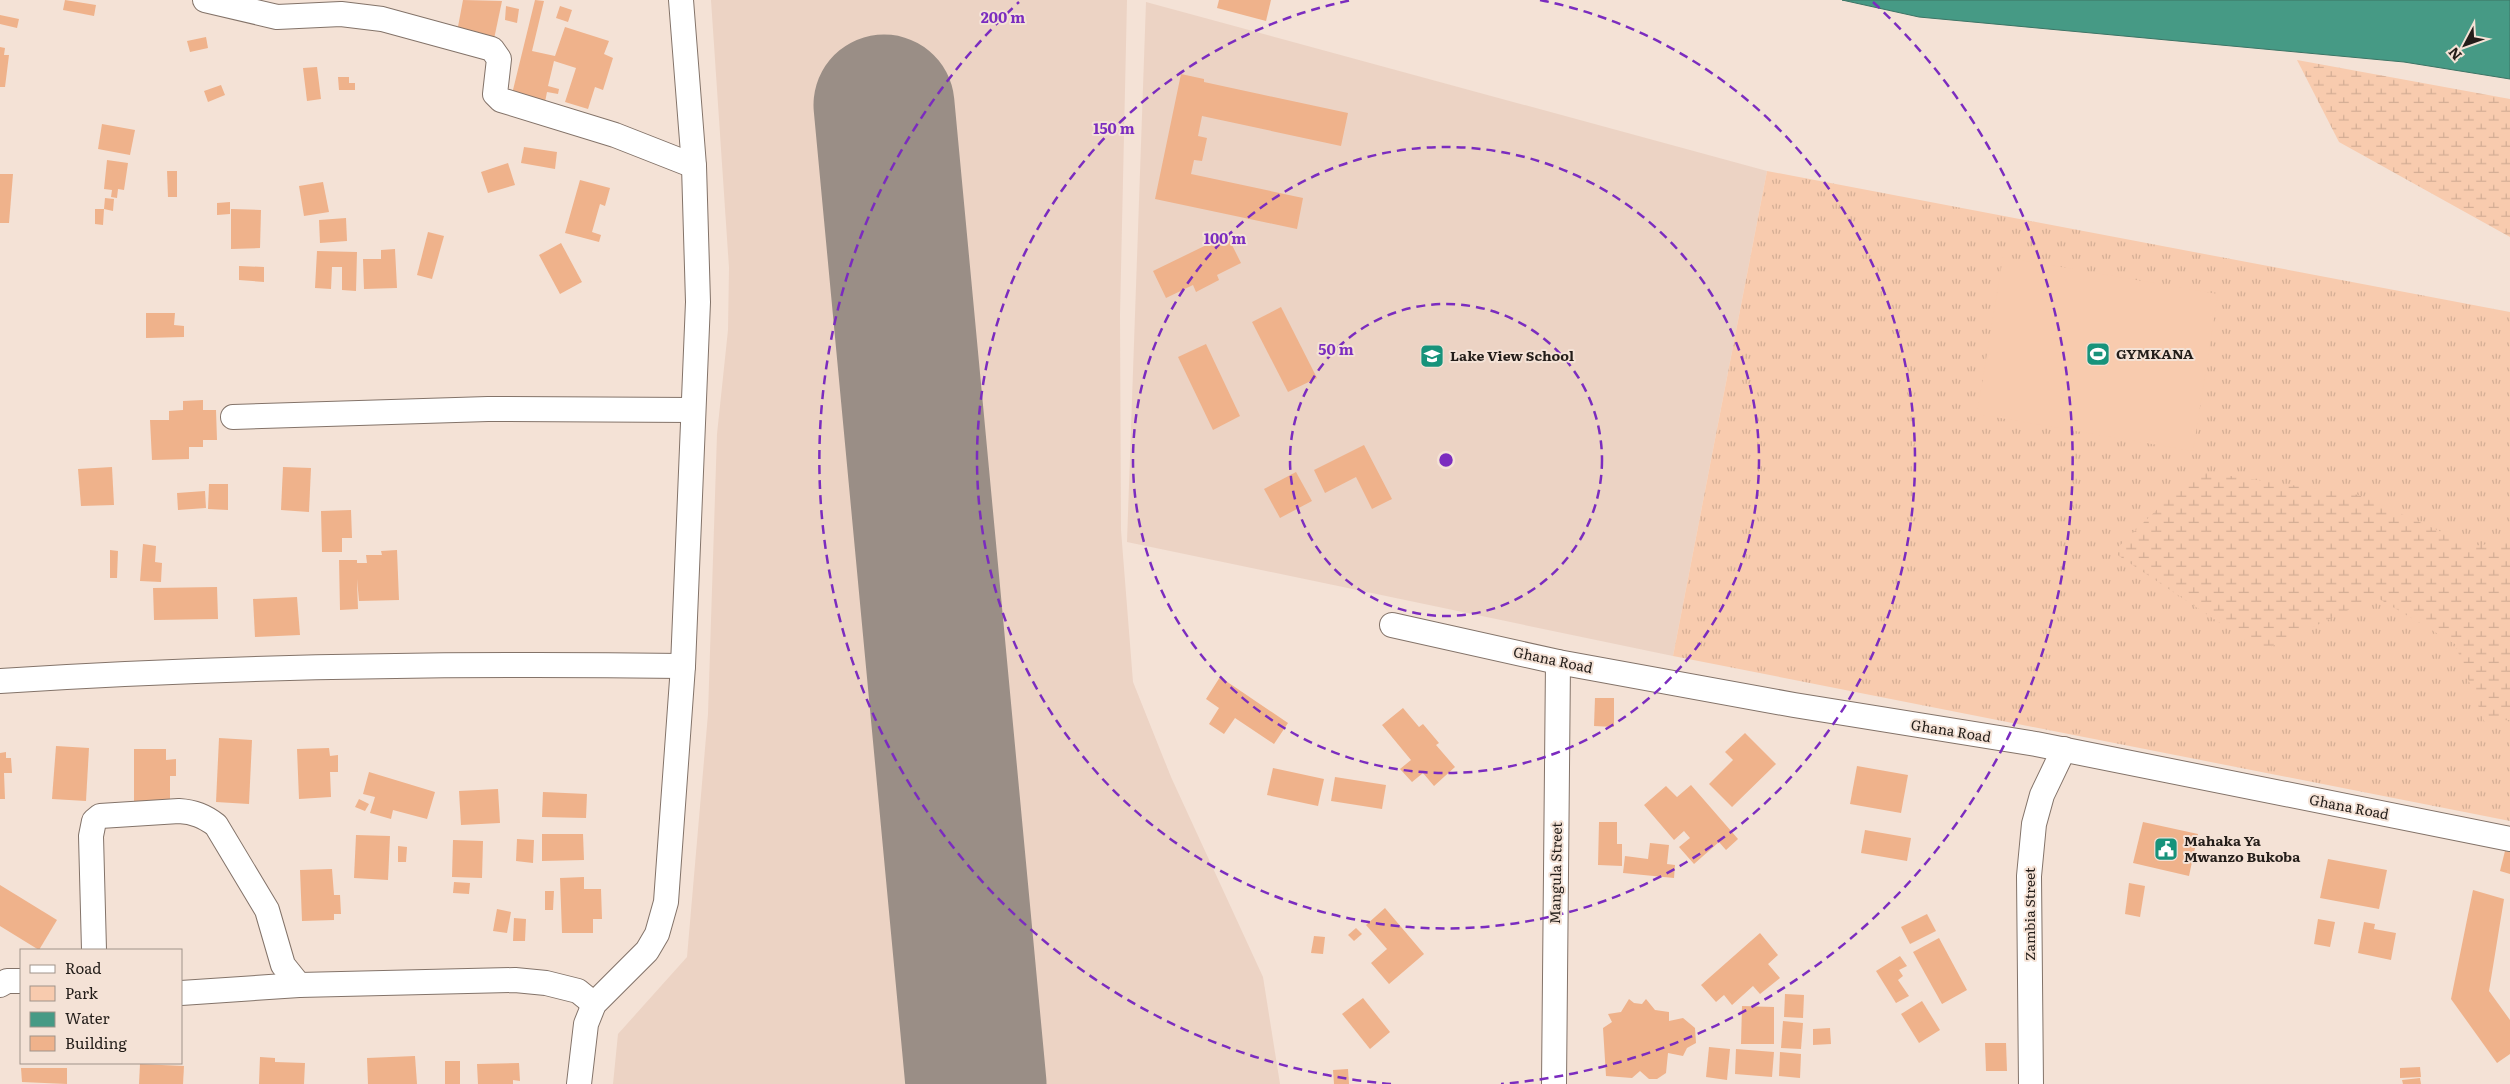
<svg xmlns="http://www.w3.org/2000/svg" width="2510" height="1084" font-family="Literata,serif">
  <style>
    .built { fill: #ecd3c4 }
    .grass { fill: url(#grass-tufts) }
    .wetland { fill: url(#wetland-marsh) }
    .park { fill: #f8cbae }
    .water { fill: #469a85; stroke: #3c7465 }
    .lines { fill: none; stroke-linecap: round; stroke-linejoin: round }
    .runway { stroke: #9a8e86; stroke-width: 141 }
    .building { fill: #efb28b }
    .minor-casing { stroke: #837369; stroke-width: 26 }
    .minor { stroke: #fff; stroke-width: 24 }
    .ring { fill: none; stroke: #7b2cbf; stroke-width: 2.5; stroke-dasharray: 9 6 }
    .labels { text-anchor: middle; stroke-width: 4; stroke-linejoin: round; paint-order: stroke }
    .poi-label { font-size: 14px; font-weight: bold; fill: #231d19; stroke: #f4e2d6; text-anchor: start }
    .street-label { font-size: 14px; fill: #231d19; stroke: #f4e2d6 }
    .centre { fill: #7b2cbf; stroke: #f4e2d6; stroke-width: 2.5 }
    .ring-label { font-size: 15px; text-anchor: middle; font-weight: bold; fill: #7b2cbf; stroke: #f4e2d6; stroke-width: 4; stroke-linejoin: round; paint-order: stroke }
  </style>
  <defs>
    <pattern id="grass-tufts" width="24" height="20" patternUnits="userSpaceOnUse" patternTransform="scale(1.25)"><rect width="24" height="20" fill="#f8cbae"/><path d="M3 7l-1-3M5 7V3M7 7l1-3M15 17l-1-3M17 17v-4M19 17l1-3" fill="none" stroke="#d4ae95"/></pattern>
    <pattern id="wetland-marsh" width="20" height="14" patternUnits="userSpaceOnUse" patternTransform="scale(1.25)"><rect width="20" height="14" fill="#f8cbae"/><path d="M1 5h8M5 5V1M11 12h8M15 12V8" fill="none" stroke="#d4ae95"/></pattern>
  </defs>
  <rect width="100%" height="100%" fill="#f4e2d6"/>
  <!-- built -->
  <g class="built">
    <path d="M711,0h416l-7,315 1,215 12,152 38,95 92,200 17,107h-667l5,-50 69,-77 21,-243 9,-280 11,-104 1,-62z"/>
    <path d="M1146,2l621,169 -94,485 -546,-114z"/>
  </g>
  <!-- grass -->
  <path class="grass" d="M1767,171l743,141v509l-837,-165z"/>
  <!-- wetland -->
  <g class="wetland">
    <path d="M2297,60l213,39v138l-171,-95z"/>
    <path d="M2197,471l162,24 114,51 37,-5v179l-26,1 -29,-77 -79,-47 -114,54 -149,-99z"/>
  </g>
  <!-- park -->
  <path class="park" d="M2003,257l215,37 -25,157 -216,-37z"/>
  <!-- water -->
  <path class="water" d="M1842,0h668v79l-106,-17 -485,-45z"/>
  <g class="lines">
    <!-- runway -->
    <path class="runway" d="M884,105l92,979"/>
  </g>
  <!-- building -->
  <g class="building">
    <path d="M65,0l31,5 -2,11 -31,-6z"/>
    <path d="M463,0l39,1 -8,38 -37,-7z"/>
    <path d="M535,0l9,1 -12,50 23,5 10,-29 44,14 -5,13 9,4 -10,32 -8,-3 -7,22 -23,-7 11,-34 -22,-7 -6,25 11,3 -1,5 -11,-2 -2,10 -33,-8z"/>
    <path d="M1219,0h52l-5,21 -49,-13z"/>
    <path d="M506,6l13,3 -2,14 -12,-3z"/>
    <path d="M560,6l12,4 -4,12 -12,-4z"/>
    <path d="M0,15l19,4 -2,9 -17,-4z"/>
    <path d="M206,37l2,11 -18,4 -3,-11z"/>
    <path d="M0,47l5,1 -1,7h5l-4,32h-5z"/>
    <path d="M317,67l4,32 -14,2 -4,-33z"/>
    <path d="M1181,74l23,5v3l144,31 -7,33 -139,-30 -4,20 9,2 -5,23 -8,-1 -3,14 112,24 -6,31 -142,-30z"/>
    <path d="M338,77h11v6h6v7h-16z"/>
    <path d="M221,85l4,10 -17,7 -4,-11z"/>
    <path d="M102,124l33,6 -5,25 -32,-6z"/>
    <path d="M524,147l33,5 -2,17 -34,-6z"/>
    <path d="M107,160l21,3 -4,27 -6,-1 -1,9 -6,-1 1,-7 -8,-1z"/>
    <path d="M508,163l7,22 -27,8 -7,-21z"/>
    <path d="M167,171h10v26h-9z"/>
    <path d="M0,174h13l-4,49h-9z"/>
    <path d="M580,180l30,8 -5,18 -5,-2 -8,28 9,3 -2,7 -34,-9z"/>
    <path d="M323,182l6,30 -25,4 -5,-30z"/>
    <path d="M105,198l9,1 -1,12 -9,-2z"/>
    <path d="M230,202v12l-13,1v-12z"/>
    <path d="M95,209h9l-1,16 -8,-1z"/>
    <path d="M231,209l30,1 -1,38 -29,1z"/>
    <path d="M346,218l1,23 -27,2 -1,-23z"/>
    <path d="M428,232l16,4 -12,43 -15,-4z"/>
    <path d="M1227,235l14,28 -24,12 2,5 -23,12 -3,-7 -27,13 -13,-27z"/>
    <path d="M561,243l21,39 -22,12 -21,-39z"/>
    <path d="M395,249l2,39 -33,1 -1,-30h18v-9z"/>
    <path d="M317,251l40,1 -1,39 -14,-1v-23h-10l-1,22 -16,-1z"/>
    <path d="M239,266l25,1v15l-25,-2z"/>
    <path d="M1281,307l36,71 -29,14 -36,-70z"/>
    <path d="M146,313h29l-1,12 10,1v11l-38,1z"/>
    <path d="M1206,344l34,72 -27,14 -35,-73z"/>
    <path d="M203,400v10h13l1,30h-14v7h-14v12l-37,1 -2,-40h19v-9l14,-1v-9z"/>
    <path d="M1364,445l28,54 -20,10 -16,-32 -31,16 -11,-23z"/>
    <path d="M112,467l2,38 -33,1 -3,-37z"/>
    <path d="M283,467l28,1 -2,44 -28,-2z"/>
    <path d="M1296,472l16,29 -32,17 -16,-29z"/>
    <path d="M209,484h19v26l-20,-1z"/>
    <path d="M205,491l1,17 -28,2 -1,-17z"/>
    <path d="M351,510l1,28h-10v14h-20l-1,-41z"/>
    <path d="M143,544l13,2 -1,16 7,1 -1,19 -21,-1z"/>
    <path d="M110,550l8,1 -1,27h-7z"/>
    <path d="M397,550l2,50 -40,1 -2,-22 1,30 -18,1 -1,-50h18v3h10l-1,-8h16l-1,-4z"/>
    <path d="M217,587l1,32 -64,1 -1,-32z"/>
    <path d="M297,597l3,38 -45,2 -2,-38z"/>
    <path d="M1220,677l68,46 -14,21 -39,-26 -11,16 -15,-10 10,-16 -13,-9z"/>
    <path d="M1595,698h19v29l-20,-1z"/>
    <path d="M1403,708l16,19 4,-3 16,19 -3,2 19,22 -21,19 -11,-13 -11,9 -12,-13 11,-9 -29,-35z"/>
    <path d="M1745,733l31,31 -44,43 -23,-23 24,-24 -8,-8z"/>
    <path d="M219,738l33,2 -3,64 -33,-2z"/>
    <path d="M56,746l33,2 -3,53 -34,-2z"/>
    <path d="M329,748l1,8 8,-1v17h-8l1,25 -32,2 -2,-50z"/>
    <path d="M134,749h32v11l10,-1v17h-6v27h-36z"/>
    <path d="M6,752v6h5l1,15h-8l1,26h-5v-46z"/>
    <path d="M1857,766l51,9 -7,38 -51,-9z"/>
    <path d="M1273,768l51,11 -6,27 -51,-11z"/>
    <path d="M369,772l66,20 -8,27 -34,-9 -2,9 -21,-6 5,-16 -12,-3z"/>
    <path d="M1335,777l51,8 -4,24 -51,-8z"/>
    <path d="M1691,785l47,54 -12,11 -7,-8 -25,22 -15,-17 11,-9 -6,-7 -10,9 -30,-35 22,-19 11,11z"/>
    <path d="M498,789l2,34 -39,2 -2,-34z"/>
    <path d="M543,792l44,2 -1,24 -44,-1z"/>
    <path d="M359,799l10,5 -4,7 -10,-4z"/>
    <path d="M1599,822h18v22h5v22l-24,-1z"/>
    <path d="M2143,822l55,12 -9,42 -56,-13z"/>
    <path d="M1865,830l46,8 -4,23 -46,-8z"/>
    <path d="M542,834h41l1,26 -42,1z"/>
    <path d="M356,835l34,1 -2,44 -34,-2z"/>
    <path d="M517,839l17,1 -1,23 -17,-2z"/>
    <path d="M453,840l30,1 -1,37 -30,-1z"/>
    <path d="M1650,843l19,2 -2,19 8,1 -1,13 -51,-5 2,-17 23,3z"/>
    <path d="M398,846l9,1 -1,15h-8z"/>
    <path d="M2505,851l5,1v22l-10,-3z"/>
    <path d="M2328,859l59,11 -8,39 -59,-11z"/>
    <path d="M332,869l2,26h6l1,19h-7v6l-32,1 -2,-51z"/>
    <path d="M584,877v12h17l1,30h-9v14h-31l-2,-55z"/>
    <path d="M454,882l16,1 -1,11 -16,-1z"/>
    <path d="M2129,883l16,3 -5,31 -15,-3z"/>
    <path d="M0,885l57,35 -18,30 -39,-24z"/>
    <path d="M2473,890l31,9 -15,92 21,29v34l-13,9 -46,-64z"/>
    <path d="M545,891h9l-1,19h-8z"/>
    <path d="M1385,908l39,46 -35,30 -18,-21 16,-14 -21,-24z"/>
    <path d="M497,909l14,3 -4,21 -14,-2z"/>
    <path d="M1927,914l9,17 -26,13 -9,-17z"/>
    <path d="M514,918l12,1 -1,22h-12z"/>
    <path d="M2318,919l17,3 -5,25 -16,-3z"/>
    <path d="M2364,922l11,2 -1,5 22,4 -5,27 -33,-7z"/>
    <path d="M1356,928l6,6 -8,7 -6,-6z"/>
    <path d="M1760,933l18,22 -10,9 12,14 -20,16 -7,-8 -21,19 -8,-10 -8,7 -15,-17z"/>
    <path d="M1314,936l11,1 -2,17 -12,-1z"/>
    <path d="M1939,938l28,52 -25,14 -29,-52z"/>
    <path d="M1900,956l7,10 -8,4 4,6 -5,4 11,16 -13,7 -20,-32z"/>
    <path d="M1785,994l19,1 -1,23 -19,-1z"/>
    <path d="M1363,998l27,34 -20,17 -28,-35z"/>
    <path d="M1629,999l5,4 8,1 4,-5 9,11 14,2v9l14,-3 12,10 1,15 -9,5 -4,8 -15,-3 -2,20 -9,6h-8l-9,-8 -8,7 -26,-2 -3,-48 9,-6 -4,-8 13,-2z"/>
    <path d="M1922,1001l18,29 -21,13 -18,-29z"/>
    <path d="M1742,1006l32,1v37h-33z"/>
    <path d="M1783,1021l20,2 -2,26 -20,-1z"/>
    <path d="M1830,1028l1,16 -18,1v-16z"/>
    <path d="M1985,1043h21l1,28h-21z"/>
    <path d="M1709,1047l21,2 -3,31 -21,-3z"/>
    <path d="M1736,1049l38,3 -2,25 -37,-3z"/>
    <path d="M1780,1052l21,2 -1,24 -21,-2z"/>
    <path d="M415,1056l2,28h-49l-1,-26z"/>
    <path d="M260,1057l15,1v4l30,1 -1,21h-45z"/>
    <rect x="445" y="1061" width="15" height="23"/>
    <path d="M519,1063l1,18 -7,-1v4h-35l-1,-20z"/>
    <path d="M140,1064l44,2 -1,18h-44z"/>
    <path d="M2420,1067l1,10 -21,1v-10z"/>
    <path d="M21,1068h46v16l-45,-2z"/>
    <path d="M1348,1069l1,15h-15l-1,-14z"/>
    <path d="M2420,1078l1,6h-18l-1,-4z"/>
  </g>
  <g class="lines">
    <!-- minor casing -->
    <g class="minor-casing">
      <g id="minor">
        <path d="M205,0l72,17 64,-3 41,5 110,30 7,10 -4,35 6,6 114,35 79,31"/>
        <path d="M233,417l255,-8 205,1"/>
        <path d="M1392,625l166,37 236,43 242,39 474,95"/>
        <path d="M0,681c227,-15 455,-18 683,-15"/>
        <path d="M94,950l-3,-114 3,-15 6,-5 79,-5c15,1 25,5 37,14l51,85 16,55 16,20"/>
        <path d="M0,985l7,-4h14"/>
        <path d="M181,993l118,-8 216,-5 31,3 32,8 16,13"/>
        <path d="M579,1084l7,-60 8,-20 53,-53 10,-17 9,-32 17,-236 15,-364 -4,-136 -13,-166"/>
        <path d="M1554,1084l4,-422"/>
        <path d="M2031,1084l-2,-208 5,-52 8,-29 22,-46"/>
      </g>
    </g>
    <!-- minor -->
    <use href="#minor" class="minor"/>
  </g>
  <!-- distance rings -->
  <g class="ring">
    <circle cx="1446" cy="460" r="156"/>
    <circle cx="1446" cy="460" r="313"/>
    <path d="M1540 0A469 469 0 1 1 1352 0"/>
    <path d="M1391 1084A626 626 0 0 1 1019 2M1873 2A626 626 0 0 1 1501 1084"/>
  </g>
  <!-- icons -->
  <defs>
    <g id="stadium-square" transform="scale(1.25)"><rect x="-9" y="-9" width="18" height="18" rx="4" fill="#17937b" stroke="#f4e2d6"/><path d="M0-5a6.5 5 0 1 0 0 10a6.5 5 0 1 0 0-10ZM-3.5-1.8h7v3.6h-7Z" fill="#fff"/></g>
    <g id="school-square" transform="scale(1.25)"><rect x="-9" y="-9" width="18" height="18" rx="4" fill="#17937b" stroke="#f4e2d6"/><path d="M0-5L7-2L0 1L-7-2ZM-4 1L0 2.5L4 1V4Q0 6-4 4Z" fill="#fff"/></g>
    <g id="civic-square" transform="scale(1.25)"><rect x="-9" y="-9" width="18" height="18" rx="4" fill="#17937b" stroke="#f4e2d6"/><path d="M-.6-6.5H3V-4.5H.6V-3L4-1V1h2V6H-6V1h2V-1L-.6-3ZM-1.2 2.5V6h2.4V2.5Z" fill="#fff"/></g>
  </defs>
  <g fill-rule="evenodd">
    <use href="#stadium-square" x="2098" y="354"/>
    <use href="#school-square" x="1432" y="356"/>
    <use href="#civic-square" x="2166" y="849"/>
  </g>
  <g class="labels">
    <!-- poi labels -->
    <g class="poi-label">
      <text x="2116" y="359">GYMKANA</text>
      <text x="1450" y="361">Lake View School</text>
      <text x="2184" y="846">Mahaka Ya<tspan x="2184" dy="16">Mwanzo Bukoba</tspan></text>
    </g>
    <!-- street labels -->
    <g class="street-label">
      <text transform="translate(1553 660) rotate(12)" y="5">Ghana Road</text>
      <text transform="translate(1951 731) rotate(9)" y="5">Ghana Road</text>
      <text transform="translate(2349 807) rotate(11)" y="5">Ghana Road</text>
      <text transform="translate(1556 873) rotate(-89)" y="5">Mangula Street</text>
      <text transform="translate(2030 914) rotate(-90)" y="5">Zambia Street</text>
    </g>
  </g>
  <circle cx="1446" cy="460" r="8" class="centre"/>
  <g class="ring-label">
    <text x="1003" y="23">200 m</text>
    <text x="1114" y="134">150 m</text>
    <text x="1225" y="244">100 m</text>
    <text x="1336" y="355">50 m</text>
  </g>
  <!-- legend -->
  <rect x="20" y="949" width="162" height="115" fill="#f4e2d6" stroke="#a0938a"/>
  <rect x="30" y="965" width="25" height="8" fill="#ffffff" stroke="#a0938a"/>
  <text x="65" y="974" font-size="15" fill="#231d19">Road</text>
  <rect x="30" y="986" width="25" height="15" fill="#f8cbae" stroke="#a0938a"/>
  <text x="65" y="999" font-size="15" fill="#231d19">Park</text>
  <rect x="30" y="1012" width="25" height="15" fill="#469a85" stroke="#a0938a"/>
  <text x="65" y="1024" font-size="15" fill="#231d19">Water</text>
  <rect x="30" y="1036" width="25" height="15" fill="#efb28b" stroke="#a0938a"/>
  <text x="65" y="1049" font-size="15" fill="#231d19">Building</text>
  <!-- north arrow -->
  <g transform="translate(2465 45) rotate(229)" stroke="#f4e2d6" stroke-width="4" paint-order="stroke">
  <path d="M0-4L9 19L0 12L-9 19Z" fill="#231d19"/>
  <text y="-8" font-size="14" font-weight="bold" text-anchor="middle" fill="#231d19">N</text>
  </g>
</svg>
